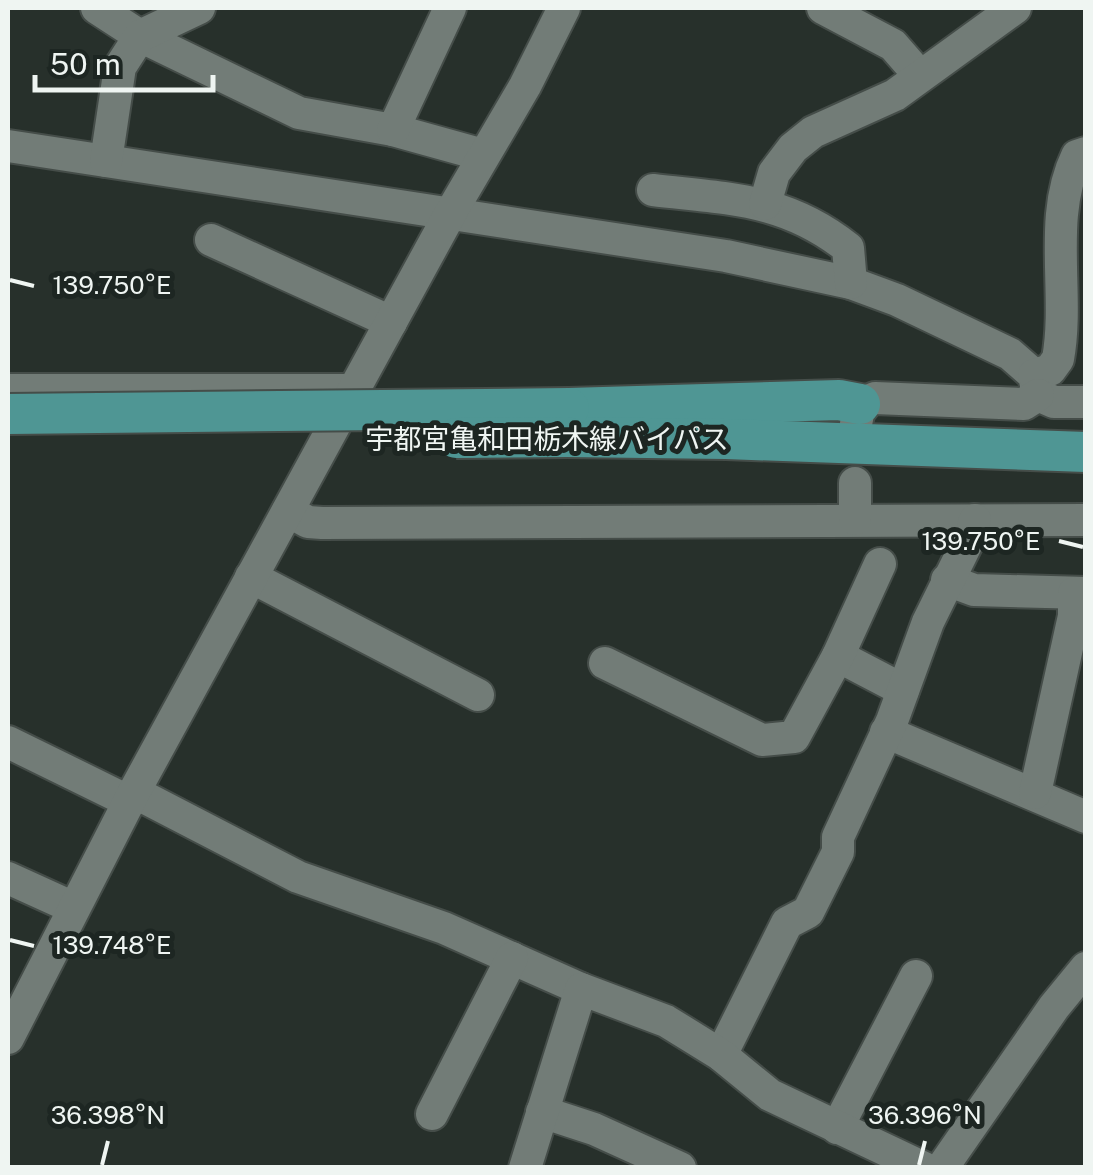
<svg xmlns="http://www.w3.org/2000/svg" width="1093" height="1175" font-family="'Public Sans','Noto Sans JP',sans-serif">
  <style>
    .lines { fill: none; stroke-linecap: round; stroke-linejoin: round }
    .minor-casing { stroke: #454d49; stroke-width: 36 }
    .major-casing { stroke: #454d49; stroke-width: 44 }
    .minor { stroke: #727c77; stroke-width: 32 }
    .major { stroke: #4f9694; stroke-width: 40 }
    .major-bridge-casing { stroke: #454d49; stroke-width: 44; stroke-linecap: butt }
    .major-bridge { stroke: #4f9694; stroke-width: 40 }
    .ticks { fill: none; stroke: #eff5f2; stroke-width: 4 }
    .labels { text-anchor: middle; stroke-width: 10; stroke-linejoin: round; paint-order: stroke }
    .street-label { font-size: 28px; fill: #eff5f2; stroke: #1d2622 }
    .ticks-label { font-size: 25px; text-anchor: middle; fill: #eff5f2; stroke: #1d2622; stroke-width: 10; stroke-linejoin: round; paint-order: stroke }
  </style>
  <rect width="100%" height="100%" fill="#27302b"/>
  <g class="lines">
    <!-- minor casing -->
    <g class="minor-casing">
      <g id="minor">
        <path d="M97,8l43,28 159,77 94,17 90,25"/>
        <path d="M823,8l70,37 27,31"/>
        <path d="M393,130l57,-122"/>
        <path d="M8,146l718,110 125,27 46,17 113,54 24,21 4,20"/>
        <path d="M106,161l14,-94 20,-31 59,-28"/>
        <path d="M653,190c76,9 132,8 195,58l3,35"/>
        <path d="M765,204l9,-31 19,-25 20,-16 82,-37 120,-87"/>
        <path d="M211,240l180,82"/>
        <path d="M1034,375l16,-5 8,-11c12,-66 -11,-141 19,-203l9,-3"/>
        <path d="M8,390h346"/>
        <path d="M1038,395l16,7h32"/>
        <path d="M856,424l4,-20 15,-6 149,6 14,-9"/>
        <path d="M288,511l20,11 14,1 764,-3"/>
        <path d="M855,519v-36"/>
        <path d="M251,577l227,118"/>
        <path d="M947,580l27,10 112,3"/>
        <path d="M838,656l65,34"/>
        <path d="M605,663l157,77 32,-3 44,-81 42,-92"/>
        <path d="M886,732l200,85"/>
        <path d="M8,742l122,60"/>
        <path d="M134,792l164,85 146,51 137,61"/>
        <path d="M1035,793l39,-177v-23"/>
        <path d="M8,878l66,30"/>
        <path d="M8,1038l126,-246 316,-578 75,-128 39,-78"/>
        <path d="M721,1055l66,-132 21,-11 30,-60v-15l54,-116 36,-99 42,-85 5,-17"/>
        <path d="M542,1112l52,17 86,39"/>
        <path d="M432,1114l80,-156"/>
        <path d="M837,1128l79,-152"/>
        <path d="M525,1168l56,-179 85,32 55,34 49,40 154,73"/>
        <path d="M942,1168l112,-161 32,-39"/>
      </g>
    </g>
    <!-- major casing -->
    <g class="major-casing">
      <g id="major">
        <path d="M569,408l270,-8 21,4"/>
        <path d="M567,437l159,2 360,13"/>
      </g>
    </g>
    <!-- minor -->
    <use href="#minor" class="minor"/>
    <!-- major -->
    <use href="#major" class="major"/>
    <!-- major-bridge casing -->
    <g class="major-bridge-casing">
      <g id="major-bridge">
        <path d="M8,414l561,-6"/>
        <path d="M456,438l111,-1"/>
      </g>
    </g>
    <!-- major-bridge -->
    <use href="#major-bridge" class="major-bridge"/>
  </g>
  <!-- ticks -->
  <path class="ticks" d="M10,280l24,6M1059,541l24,6M10,940l24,6M102,1165l6,-24M919,1165l6,-24"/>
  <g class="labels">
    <!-- street labels -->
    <g class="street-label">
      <text x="547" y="449">宇都宮亀和田栃木線バイパス</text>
    </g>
  </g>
  <g class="ticks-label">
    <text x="112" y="294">139.750°E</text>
    <text x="981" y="550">139.750°E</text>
    <text x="112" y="954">139.748°E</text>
    <text x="108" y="1124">36.398°N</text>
    <text x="925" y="1124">36.396°N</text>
  </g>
  <!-- border -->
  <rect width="1093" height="1175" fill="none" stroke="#eff5f2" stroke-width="20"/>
  <!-- scale -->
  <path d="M35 75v15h178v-15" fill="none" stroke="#eff5f2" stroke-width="5"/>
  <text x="50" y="75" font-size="30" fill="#eff5f2" stroke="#1d2622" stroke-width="8" paint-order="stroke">50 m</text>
</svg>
